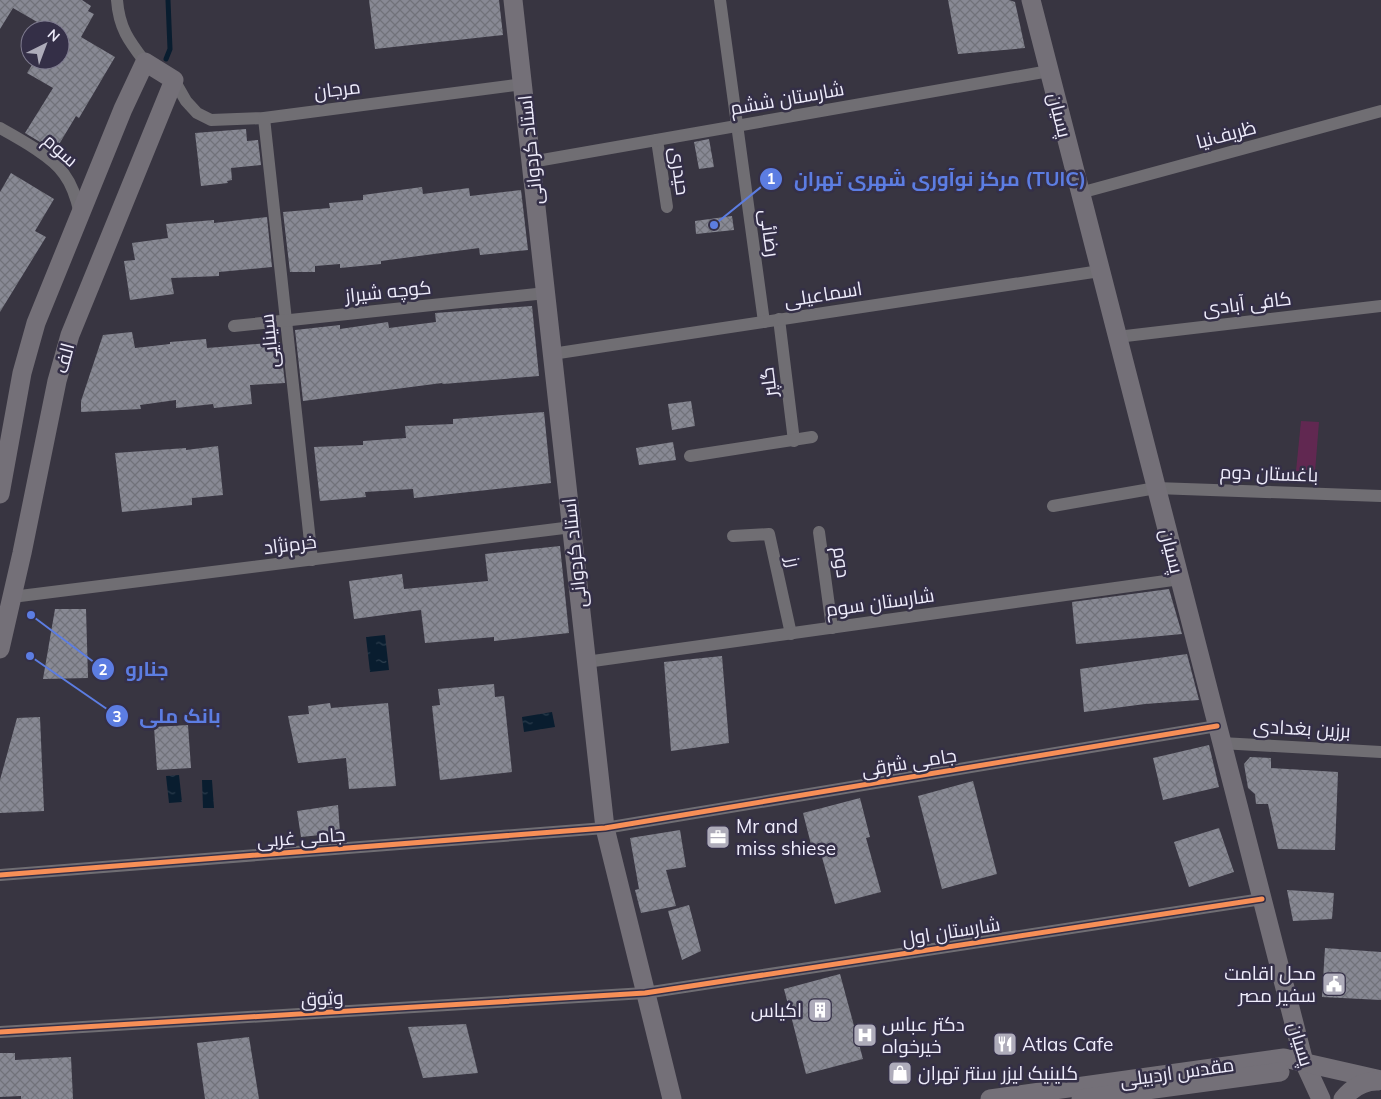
<svg xmlns="http://www.w3.org/2000/svg" width="1381" height="1099" font-family="Mulish,Cairo,sans-serif">
  <style>
    .garden { fill: #612851 }
    .water { fill: url(#water-ripples) }
    .lines { fill: none; stroke-linecap: round; stroke-linejoin: round }
    .stream { stroke: #091d2f; stroke-width: 5 }
    .building { fill: url(#building-cross-hatch) }
    .street { stroke: #706e73; stroke-width: 12 }
    .secondary { stroke: #747078; stroke-width: 19 }
    .cycleway-casing { stroke: #342f47; stroke-width: 8 }
    .cycleway { stroke: #f78f57; stroke-width: 5 }
    .labels { text-anchor: middle; stroke-width: 5; stroke-linejoin: round; paint-order: stroke }
    .street-label { font-size: 19px; fill: #eeecfb; stroke: #342f47 }
    .poi-label { font-size: 19px; fill: #eeecfb; stroke: #342f47; text-anchor: start }
    .leader { fill: none; stroke: #5c7de2; stroke-width: 2 }
    .callout-dot { fill: #5c7de2; stroke: #342f47; stroke-width: 2 }
    .mark-label { font-size: 15px; text-anchor: middle; font-weight: bold; fill: #fff }
    .callout-label { font-size: 20px; text-anchor: middle; font-weight: bold; fill: #5c7de2; stroke: #342f47; stroke-width: 5; stroke-linejoin: round; paint-order: stroke }
  </style>
  <defs>
    <pattern id="water-ripples" width="26" height="14" patternUnits="userSpaceOnUse" patternTransform="scale(1.25)"><rect width="26" height="14" fill="#091d2f"/><path d="M2 4q2-2 4 0t4 0M15 11q2-2 4 0t4 0" fill="none" stroke="#2d3e4e"/></pattern>
    <pattern id="building-cross-hatch" width="8" height="8" patternUnits="userSpaceOnUse" patternTransform="scale(1.25)"><rect width="8" height="8" fill="#888994"/><path d="M0 0l8 8M0 8l8-8" fill="none" stroke="#71727a"/></pattern>
  </defs>
  <rect width="100%" height="100%" fill="#383541"/>
  <!-- garden -->
  <path class="garden" d="M1301,421l18,1 -4,50 -19,-1z"/>
  <!-- water -->
  <g class="water">
    <path d="M385,635l4,35 -19,2 -4,-35z"/>
    <path d="M552,712l3,15 -31,5 -2,-15z"/>
    <path d="M179,775l3,27 -13,1 -3,-27z"/>
    <path d="M202,780h10l2,28h-11z"/>
  </g>
  <g class="lines">
    <!-- stream -->
    <path class="stream" d="M166,59l4,-10 -2,-49"/>
  </g>
  <!-- building -->
  <g class="building">
    <path d="M0,0h82l9,6 -3,5 6,3 -13,23 34,20 -36,61 -3,-2 -21,35 -30,-18 28,-45 -26,-15 8,-13h25v-30h-9l-38,-22 -13,21z"/>
    <path d="M369,0h130l4,35 -128,14z"/>
    <path d="M948,0h61l6,2 10,46 -67,6z"/>
    <path d="M246,129l1,12 11,-1 3,25 -30,3 1,12 -5,1 1,2 -27,3 -6,-53z"/>
    <path d="M709,139l5,28 -15,2 -5,-27z"/>
    <path d="M11,173l43,26 -19,32 11,6 -46,75v-120z"/>
    <path d="M422,187l1,7 46,-6 1,8 51,-6 7,60 -48,5 -1,-7 -98,13v3l-41,4v-4l-25,2v6h-25l-7,-60 47,-4 -1,-5 34,-3v-5z"/>
    <path d="M732,216l2,14 -38,4 -1,-13z"/>
    <path d="M267,217l5,50 -53,5v4l-48,2 3,16 -44,6 -6,-39 11,-1 -3,-17 36,-5 -2,-14 48,-4v3z"/>
    <path d="M532,306l7,70 -96,8 -1,-1 -139,18 -8,-71 45,-5v4l48,-7 1,6 47,-6 -1,-9z"/>
    <path d="M132,332l3,16 35,-4v-2l36,-3 1,9 73,-6 5,41 -35,2 2,19 -38,4 -1,-4 -37,4v-8l-36,5 1,4 -60,3v-11l22,-66z"/>
    <path d="M691,401l4,25 -23,4 -4,-26z"/>
    <path d="M544,412l7,71 -137,15 -1,-9 -48,3 1,5 -46,4 -6,-54 49,-2v-4l43,-3 -1,-12 48,-2v-5z"/>
    <path d="M673,442l3,18 -37,5 -3,-17z"/>
    <path d="M218,446l5,49 -31,3v7l-70,7 -7,-59 71,-5v2z"/>
    <path d="M560,546l9,87 -75,8v-4l-69,6 -4,-33 -67,9 -5,-38 53,-7 2,15 84,-8 -3,-27z"/>
    <path d="M1169,589l13,45 -106,10 -4,-42z"/>
    <path d="M55,609h31l2,69 -45,1z"/>
    <path d="M1187,654l12,46 -54,4 -61,8 -4,-43z"/>
    <path d="M722,656l7,87 -58,8 -7,-89z"/>
    <path d="M494,684l1,13 9,-1 8,76 -72,8 -8,-74 8,-1 -2,-16z"/>
    <path d="M330,703l1,5 57,-5 8,83 -47,3 -3,-31 -48,5 -10,-47 21,-2 -1,-8z"/>
    <path d="M40,717l4,94 -44,2v-33l17,-62z"/>
    <path d="M188,725l3,43 -34,2 -3,-43z"/>
    <path d="M1209,745l10,42 -56,13 -10,-42z"/>
    <path d="M1250,757l21,1v10l67,4 -3,78 -57,-1 -10,-45h-12l-1,-10 -7,-6 -4,-24z"/>
    <path d="M973,781l24,93 -55,15 -24,-93z"/>
    <path d="M860,798l10,39 -4,1 15,54 -46,12 -15,-54 -7,2 -10,-39z"/>
    <path d="M338,805l2,28 -39,4 -4,-26z"/>
    <path d="M1219,828l15,44 -45,15 -15,-45z"/>
    <path d="M680,830l6,37 -20,3 10,36 -35,7 -6,-23 4,-1 -9,-51z"/>
    <path d="M1287,890l47,3 -2,26 -39,2z"/>
    <path d="M689,905l12,46 -19,9 -14,-49z"/>
    <path d="M1325,948l56,4v48l-59,-3z"/>
    <path d="M840,974l23,85 -57,15 -22,-85z"/>
    <path d="M466,1024l12,49 -55,5 -15,-51z"/>
    <path d="M249,1037l10,62h-54l-8,-56z"/>
    <path d="M0,1053h15v7l56,-3 2,42h-52v-3l-21,1z"/>
  </g>
  <g class="lines">
    <!-- street -->
    <g class="street">
      <path d="M117,0c2,28 12,41 28,62"/>
      <path d="M720,0l44,322"/>
      <path d="M174,80l12,21 11,12 14,7 53,-2 259,-34"/>
      <path d="M264,118l48,442"/>
      <path d="M0,128c18,10 53,29 64,46 9,12 13,26 16,40"/>
      <path d="M657,140l10,67"/>
      <path d="M531,162l518,-91"/>
      <path d="M1080,193l301,-82"/>
      <path d="M779,319l15,122"/>
      <path d="M234,326l312,-33"/>
      <path d="M1117,337l264,-31"/>
      <path d="M552,354l548,-83"/>
      <path d="M690,456l122,-19"/>
      <path d="M1053,506l103,-18 225,8"/>
      <path d="M819,532l13,96"/>
      <path d="M733,536l36,-2 22,100"/>
      <path d="M12,597l560,-70"/>
      <path d="M586,662l594,-83"/>
      <path d="M1221,743l160,9"/>
      <path d="M0,875l605,-47 612,-102"/>
      <path d="M0,1032l645,-39 617,-94"/>
    </g>
    <!-- secondary -->
    <g class="secondary">
      <path d="M513,0l92,828 67,271"/>
      <path d="M1031,0l273,1062 17,37"/>
      <path d="M0,494l22,-121 14,-50 87,-214 22,-47 29,18 -104,255 -13,46 -35,172 -22,96"/>
      <path d="M990,1099l294,-41 97,22"/>
      <path d="M1081,1099l199,-27"/>
      <path d="M1343,1099c9,-11 20,-18 34,-18"/>
    </g>
    <!-- cycleway casing -->
    <g class="cycleway-casing">
      <g id="cycleway">
        <path d="M0,875l605,-47 612,-102"/>
        <path d="M0,1032l645,-39 617,-94"/>
      </g>
    </g>
    <!-- cycleway -->
    <use href="#cycleway" class="cycleway"/>
  </g>
  <!-- icons -->
  <defs>
    <g id="office-square" transform="scale(1.25)"><rect x="-9" y="-9" width="18" height="18" rx="4" fill="#aeacba" stroke="#342f47"/><path d="M-6-3h4V-5.5h4V-3h4V5H-6ZM-1-4.5V-3h2v-1.5ZM-6 0V1H6V0Z" fill="#fff"/></g>
    <g id="civic-square" transform="scale(1.25)"><rect x="-9" y="-9" width="18" height="18" rx="4" fill="#aeacba" stroke="#342f47"/><path d="M-.6-6.5H3V-4.5H.6V-3L4-1V1h2V6H-6V1h2V-1L-.6-3ZM-1.2 2.5V6h2.4V2.5Z" fill="#fff"/></g>
    <g id="building-square" transform="scale(1.25)"><rect x="-9" y="-9" width="18" height="18" rx="4" fill="#aeacba" stroke="#342f47"/><path d="M-4-6H4V6H1V3H-1V6H-4ZM-2.5-4.3h1.7v1.8h-1.7ZM.8-4.3h1.7v1.8H.8ZM-2.5-1h1.7V.8h-1.7ZM.8-1h1.7V.8H.8Z" fill="#fff"/></g>
    <g id="hospital-square" transform="scale(1.25)"><rect x="-9" y="-9" width="18" height="18" rx="4" fill="#aeacba" stroke="#342f47"/><path d="M-5-5h3v3.5h4V-5h3V5h-3V1.5h-4V5h-3Z" fill="#fff"/></g>
    <g id="restaurant-square" transform="scale(1.25)"><rect x="-9" y="-9" width="18" height="18" rx="4" fill="#aeacba" stroke="#342f47"/><path d="M-5-6h1v4h1v-4h1v4h1v-4h1v5L-1.5 .5V6h-2V.5L-5-1ZM5-6V6H3V1.5H1.5Q1.5-4 5-6Z" fill="#fff"/></g>
    <g id="shop-square" transform="scale(1.25)"><rect x="-9" y="-9" width="18" height="18" rx="4" fill="#aeacba" stroke="#342f47"/><path d="M-5-2.5h2.3a2.7 3.5 0 0 1 5.4 0H5L5.5 6h-11ZM-1.5-2.5h3a1.5 2.3 0 0 0-3 0Z" fill="#fff"/></g>
  </defs>
  <g fill-rule="evenodd">
    <use href="#office-square" x="718" y="837"/>
    <use href="#civic-square" x="1334" y="984"/>
    <use href="#building-square" x="820" y="1010"/>
    <use href="#hospital-square" x="865" y="1035"/>
    <use href="#restaurant-square" x="1005" y="1044"/>
    <use href="#shop-square" x="900" y="1073"/>
  </g>
  <g class="labels">
    <!-- street labels -->
    <g class="street-label">
      <text transform="translate(337 89) rotate(-7)" y="7">مرجان</text>
      <text transform="translate(787 98) rotate(-10)" y="7">شارستان ششم</text>
      <text transform="translate(1060 115) rotate(76)" y="7">پسیان</text>
      <text transform="translate(1226 134) rotate(-15)" y="7">ظریف‌نیا</text>
      <text transform="translate(61 150) rotate(42)" y="7">سوم</text>
      <text transform="translate(530 150) rotate(-96)" y="7">استاد کردوانی</text>
      <text transform="translate(680 171) rotate(82)" y="7">حیدری</text>
      <text transform="translate(770 233) rotate(82)" y="7">رضائی</text>
      <text transform="translate(388 291) rotate(-6)" y="7">کوچه شیراز</text>
      <text transform="translate(823 294) rotate(-9)" y="7">اسماعیلی</text>
      <text transform="translate(1247 303) rotate(-7)" y="7">کافی آبادی</text>
      <text transform="translate(269 341) rotate(-96)" y="7">سینایی</text>
      <text transform="translate(64 358) rotate(-75)" y="7">الف</text>
      <text transform="translate(768 382) rotate(-97)" y="7">گلپر</text>
      <text transform="translate(1269 473) rotate(2)" y="7">باغستان دوم</text>
      <text transform="translate(290 544) rotate(-7)" y="7">خرم‌نژاد</text>
      <text transform="translate(1172 551) rotate(76)" y="7">پسیان</text>
      <text transform="translate(574 553) rotate(-96)" y="7">استاد کردوانی</text>
      <text transform="translate(794 562) rotate(78)" y="7">رز</text>
      <text transform="translate(842 562) rotate(82)" y="7">دوم</text>
      <text transform="translate(880 602) rotate(-8)" y="7">شارستان سوم</text>
      <text transform="translate(1302 728) rotate(3)" y="7">برزین بغدادی</text>
      <text transform="translate(909 762) rotate(-9)" y="7">جامی شرقی</text>
      <text transform="translate(301 837) rotate(-4)" y="7">جامی غربی</text>
      <text transform="translate(951 931) rotate(-9)" y="7">شارستان اول</text>
      <text transform="translate(322 998) rotate(-3)" y="7">وثوق</text>
      <text transform="translate(1301 1044) rotate(73)" y="7">پسیان</text>
      <text transform="translate(1177 1072) rotate(-8)" y="7">مقدس اردبیلی</text>
    </g>
    <!-- poi labels -->
    <g class="poi-label">
      <text x="736" y="833">Mr and<tspan x="736" dy="22">miss shiese</tspan></text>
      <text x="1316" y="980" text-anchor="end">محل اقامت<tspan x="1316" dy="22">سفیر مصر</tspan></text>
      <text x="802" y="1017" text-anchor="end">اکیاس</text>
      <text x="882" y="1031">دکتر عباس<tspan x="882" dy="22">خیرخواه</tspan></text>
      <text x="1022" y="1051">Atlas Cafe</text>
      <text x="918" y="1080">کلینیک لیزر سنتر تهران</text>
    </g>
  </g>
  <!-- callouts -->
  <path class="leader" d="M714 225L771 179M31 615L103 669M30 656L117 716"/>
  <g class="callout-dot">
    <circle cx="714" cy="225" r="5"/>
    <circle cx="31" cy="615" r="5"/>
    <circle cx="30" cy="656" r="5"/>
    <circle cx="771" cy="179" r="12"/>
    <circle cx="103" cy="669" r="12"/>
    <circle cx="117" cy="716" r="12"/>
  </g>
  <g class="mark-label">
    <text x="771" y="184">1</text>
    <text x="103" y="675">2</text>
    <text x="117" y="722">3</text>
  </g>
  <g class="callout-label">
    <text x="940" y="186">مرکز نوآوری شهری تهران (TUIC)</text>
    <text x="147" y="676">جنارو</text>
    <text x="180" y="723">بانک ملی</text>
  </g>
  <!-- north arrow -->
  <g transform="translate(45 45) rotate(42)"><circle r="24" fill="#342f47" stroke="#7e7b8f"/>
  <path d="M0-4L9 19L0 12L-9 19Z" fill="#aeacba"/>
  <text y="-8" font-size="14" font-weight="bold" text-anchor="middle" fill="#eeecfb">N</text>
  </g>
</svg>
